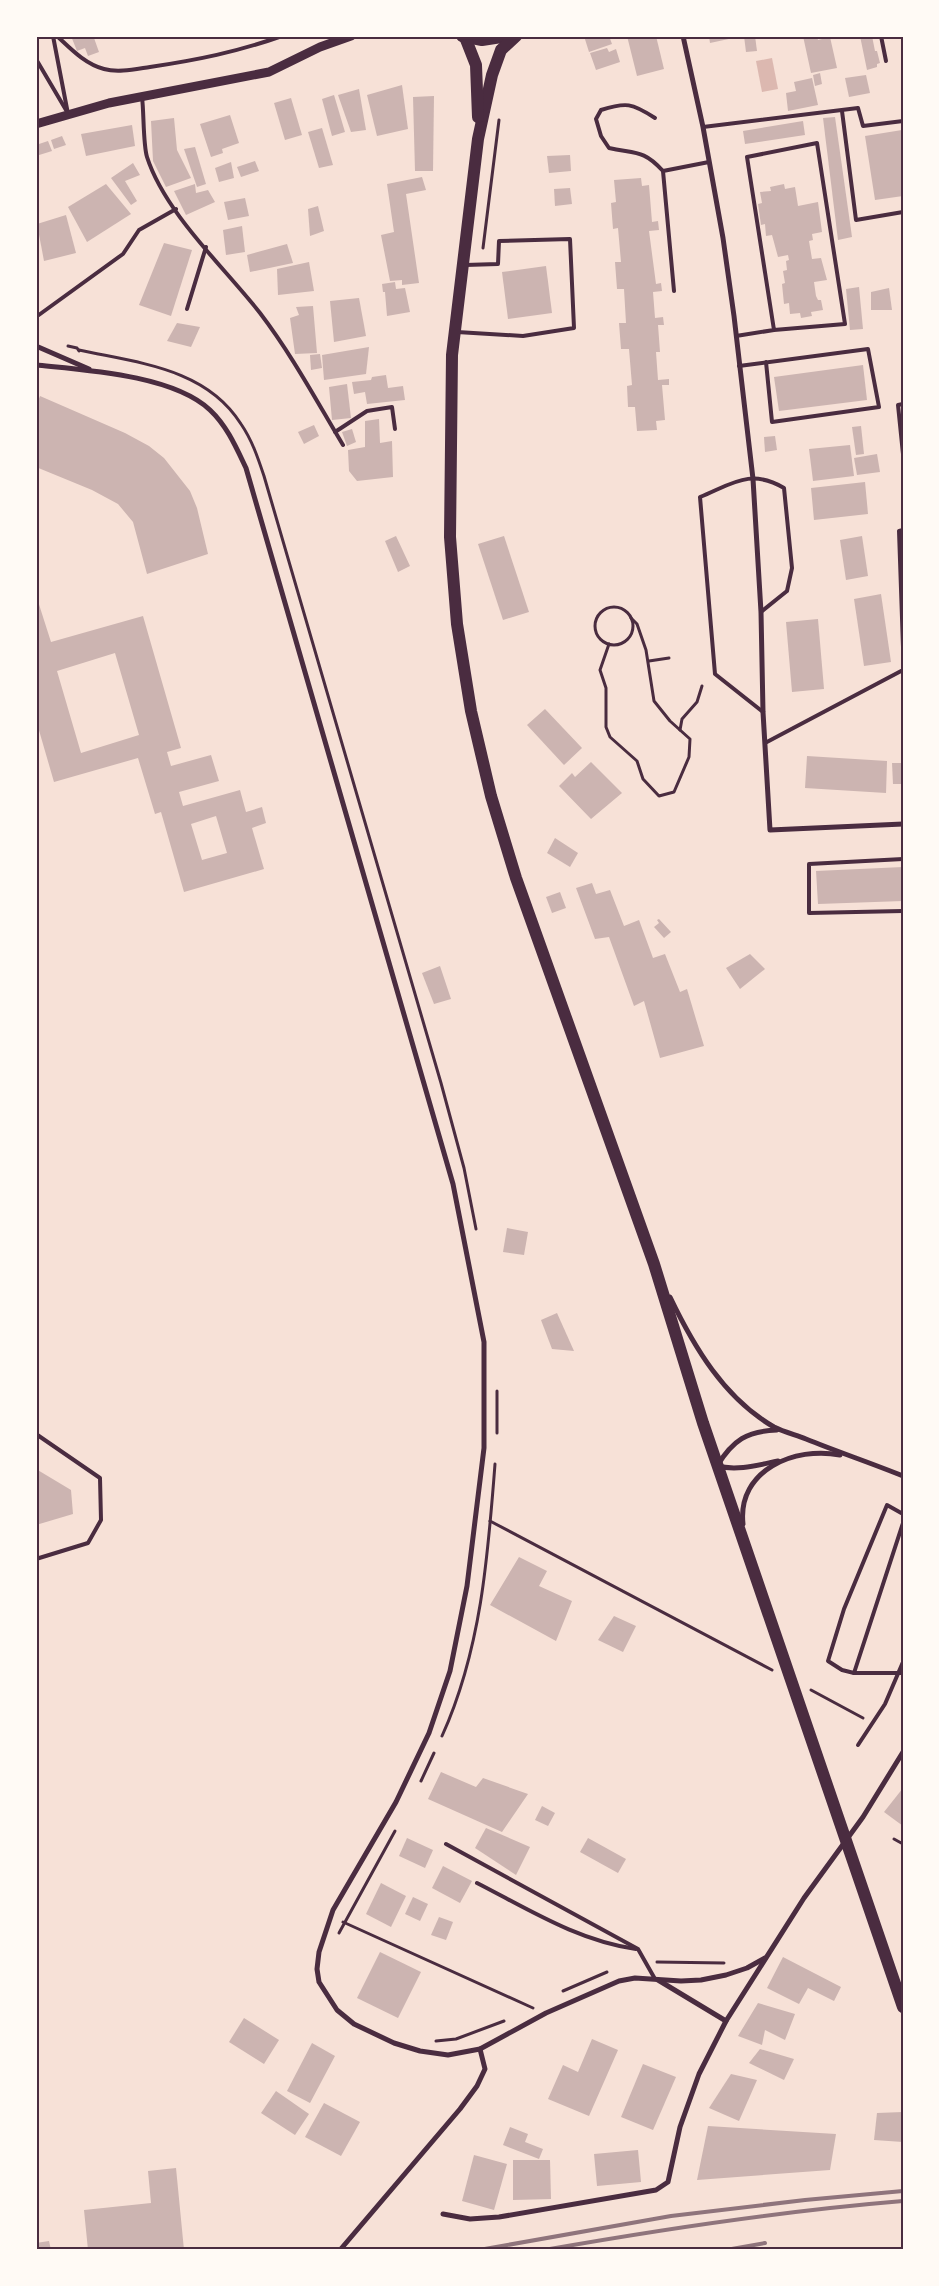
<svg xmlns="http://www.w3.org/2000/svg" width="939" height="2286" font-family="Helvetica,sans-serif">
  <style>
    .water { fill: #dcb8b0 }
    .building { fill: #ccb4b1; fill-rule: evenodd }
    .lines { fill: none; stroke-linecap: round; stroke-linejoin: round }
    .path { stroke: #4a2c40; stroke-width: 3 }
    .service { stroke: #4a2c40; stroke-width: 4 }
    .minor { stroke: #4a2c40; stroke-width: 5 }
    .tertiary { stroke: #4a2c40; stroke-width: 9 }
    .primary { stroke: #4a2c40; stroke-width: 12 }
    .rail { stroke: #8f747c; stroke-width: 4 }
    .neatline { fill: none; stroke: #4a2c40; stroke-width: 2 }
  </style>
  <rect width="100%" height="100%" fill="#f7e1d7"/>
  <!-- water -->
  <path class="water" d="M772,58l6,31 -16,3 -6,-31z"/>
  <!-- building -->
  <g class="building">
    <path d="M71,36h29l-6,2 5,14 -11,4 -3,-8 -8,3z"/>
    <path d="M584,36h25l3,8 -23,8z"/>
    <path d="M627,36h29l8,33 -27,7z"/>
    <path d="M709,36h29v1l-28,6z"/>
    <path d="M744,36h11l2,15 -11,1z"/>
    <path d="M803,36h14l1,4 12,-3 7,31 -26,5z"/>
    <path d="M860,36h12l3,15h2l3,12 -3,1v3l-10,3z"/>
    <path d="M607,48l2,4 7,-3 4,13 -24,8 -6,-17z"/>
    <path d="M820,73l2,11 -7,2 -2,-11z"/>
    <path d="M866,75l4,18 -21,4 -4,-19z"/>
    <path d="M812,78l6,27 -30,6 -2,-18 10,-2 -2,-9z"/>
    <path d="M402,85l6,44 -31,7 -10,-41z"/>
    <path d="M359,89l7,41 -15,2 -13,-37z"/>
    <path d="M334,95l11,37 -13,4 -10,-37z"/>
    <path d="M434,96l-1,75h-18l-2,-74z"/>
    <path d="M291,98l11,37 -17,5 -11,-37z"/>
    <path d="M230,115l9,28 -17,6 1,4 -12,4 -11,-33z"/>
    <path d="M835,117l17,120 -14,3 -15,-122z"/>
    <path d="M174,118l3,32 14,28 -25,9 -13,-26 -2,-40z"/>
    <path d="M803,121l2,14 -60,9 -2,-13z"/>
    <path d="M132,125l3,21 -49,10 -5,-22z"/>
    <path d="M322,128l11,37 -14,3 -11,-36z"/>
    <path d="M902,130l1,66 -28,4 -10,-64z"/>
    <path d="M62,136l4,9 -12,4 -3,-9z"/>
    <path d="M48,141l4,10 -16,5v-11z"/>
    <path d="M195,147l11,37 -9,3 -13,-38z"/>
    <path d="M570,155l1,16 -22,2 -2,-17z"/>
    <path d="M255,161l4,10 -18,6 -4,-10z"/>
    <path d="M231,162l3,16 -15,4 -4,-14z"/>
    <path d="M133,163l7,12 -15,6 12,20 -6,4 -20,-27z"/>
    <path d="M422,177l4,13 -20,4 13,89 -17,2v-5l-12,1 -9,-46 13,-3 -7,-48z"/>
    <path d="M641,178l1,8 7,-1 3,37 6,-1 1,9 -10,1 7,53 5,-1 1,8 -9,1 2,26 8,-1 1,8h-6l2,27h-4l2,28 11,-1v6h-7l3,35 -9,1 1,9 -20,1 -2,-24h-7l-1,-21 5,-1 -3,-36h-8l-2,-26h7l-2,-34h-7l-2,-27h6l-3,-34 -5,1 -2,-26 5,-1 -2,-22z"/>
    <path d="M106,184l25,30 -44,28 -19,-35z"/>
    <path d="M195,184l1,9 12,-3 7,12 -29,13 -12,-24z"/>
    <path d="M784,184l1,5 10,-2 3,19 20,-4 4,30 -10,2 1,6 -4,1 3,18 9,-1 6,22 -13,2 2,14 2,4h3l2,10 -12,2 1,4 -11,2 -1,-5 -10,1 -1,-11 -5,1 -2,-20 3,-1 -2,-12 4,-1 -1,-9 3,-1 -1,-5 -10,2 -6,-22 -6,1 -1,-12 -4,1 -3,-21 4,-1 -2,-11 11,-1 -1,-4z"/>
    <path d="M570,188l2,16 -17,2 -1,-17z"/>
    <path d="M245,198l4,18 -21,4 -4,-18z"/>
    <path d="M318,206l6,25 -14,5 -2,-27z"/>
    <path d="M66,215l10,38 -32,8 -7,-37z"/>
    <path d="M242,226l3,26 -19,3 -3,-25z"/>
    <path d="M164,243l28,7 -21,66 -32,-11z"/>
    <path d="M287,244l6,19 -43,9 -3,-17z"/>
    <path d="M309,262l5,29 -36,4 -1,-26z"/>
    <path d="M546,266l6,47 -44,6 -6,-47z"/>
    <path d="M395,282l1,7 9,-1 5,24 -23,4 -2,-24h-2l-1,-8z"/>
    <path d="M859,287l4,42 -13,1 -4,-41z"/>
    <path d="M889,288l3,22h-21v-18z"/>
    <path d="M359,298l7,38 -32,6 -4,-41z"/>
    <path d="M313,306l4,47 -22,1 -5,-36 9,-3 -3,-8z"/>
    <path d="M177,323l23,4 -9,20 -24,-6z"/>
    <path d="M369,347l-3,27 -42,6 -2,-25z"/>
    <path d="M320,354l2,14 -11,2 -1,-15z"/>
    <path d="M863,365l4,35 -88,11 -5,-34z"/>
    <path d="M386,375l2,13 15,-2 2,14 -38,4 -2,-12 -11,2 -2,-12 19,-2 1,-3z"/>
    <path d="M347,384l4,34 -19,2 -3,-33z"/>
    <path d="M40,396l85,37 24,13 15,12 26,33 7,17 11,46 -61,20 -14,-52 -15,-18 -26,-14 -56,-23v-61z"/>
    <path d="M379,419l1,24 12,-2 1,36 -36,4 -8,-10 -1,-21 17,-3v-26z"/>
    <path d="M314,425l5,11 -15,8 -6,-12z"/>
    <path d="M861,426l3,28 -8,1 -4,-28z"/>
    <path d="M352,429l4,13 -9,4 -5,-14z"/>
    <path d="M775,436l2,14 -12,2 -1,-15z"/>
    <path d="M850,445l4,31 -41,5 -4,-32z"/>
    <path d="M877,454l3,18 -23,3 -3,-17z"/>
    <path d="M865,482l3,32 -54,6 -3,-32z"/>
    <path d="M396,536l14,30 -12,6 -13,-31z"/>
    <path d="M504,536l25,76 -26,8 -25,-76z"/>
    <path d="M862,536l6,40 -22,4 -6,-40z"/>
    <path d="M881,594l10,68 -27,4 -10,-67z"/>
    <path d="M36,595l15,47 92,-26 38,132 -14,4 4,14 40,-11 8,26 -40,11 4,14 57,-16 6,22 16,-5 4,16 -14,5 12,41 -80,23 -23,-80 -6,2 -17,-56 -84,24 -18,-62zM115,653l24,82 -58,18 -24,-82zM216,816l11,37 -25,7 -11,-36z"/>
    <path d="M818,619l6,70 -32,3 -6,-70z"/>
    <path d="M545,709l37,39 -18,17 -37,-40z"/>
    <path d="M807,756l80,5 -1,32 -81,-5z"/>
    <path d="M591,762l31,31 -31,26 -32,-33 13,-13 3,4z"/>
    <path d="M892,763h11v21h-10z"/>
    <path d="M555,838l23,15 -8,14 -23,-14z"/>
    <path d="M903,867v34l-85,3 -2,-33z"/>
    <path d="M592,883l4,11 14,-4 14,36 15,-6 14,38 12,-4 15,38 7,-3 17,57 -44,12 -16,-57 -10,5 -25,-69 -14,2 -19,-51z"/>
    <path d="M560,892l6,16 -14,5 -6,-16z"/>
    <path d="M659,919l12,13 -7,6 -10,-11 5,-4 -2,-3z"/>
    <path d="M750,954l15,15 -25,20 -14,-21z"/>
    <path d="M440,966l11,33 -17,5 -12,-31z"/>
    <path d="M507,1228l21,4 -4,23 -21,-3z"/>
    <path d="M557,1313l17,38 -22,-2 -11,-29z"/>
    <path d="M36,1469l35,21 2,24 -37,11z"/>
    <path d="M519,1557l28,14 -8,15 33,15 -16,40 -66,-36z"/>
    <path d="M614,1616l22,10 -13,26 -25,-12z"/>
    <path d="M441,1772l35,15 7,-9 45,16 -26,38 -74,-33z"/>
    <path d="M903,1788v38l-19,-14z"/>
    <path d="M542,1806l13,7 -7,13 -13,-6z"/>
    <path d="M486,1828l44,19 -14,28 -41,-27z"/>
    <path d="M407,1838l26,12 -8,18 -26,-12z"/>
    <path d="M588,1838l38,21 -8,14 -38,-21z"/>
    <path d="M443,1866l29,15 -12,22 -28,-15z"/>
    <path d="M381,1883l25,13 -15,31 -25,-13z"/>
    <path d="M413,1897l15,7 -8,17 -15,-7z"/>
    <path d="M439,1917l14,5 -7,18 -15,-5z"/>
    <path d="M380,1952l41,20 -23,46 -41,-20z"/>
    <path d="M783,1957l58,30 -7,14 -26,-13 -9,16 -32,-16z"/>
    <path d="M758,2003l37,11 -10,26 -20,-10 -3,15 -24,-9z"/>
    <path d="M244,2018l35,22 -15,24 -35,-22z"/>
    <path d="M592,2039l26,11 -29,66 -41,-17 15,-34 15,7z"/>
    <path d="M312,2043l23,13 -25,47 -23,-12z"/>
    <path d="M760,2049l34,10 -10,21 -35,-17z"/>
    <path d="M643,2064l33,13 -23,53 -32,-13z"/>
    <path d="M731,2074l26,6 -18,41 -30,-13z"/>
    <path d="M276,2091l33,23 -14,21 -34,-22z"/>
    <path d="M324,2103l36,19 -19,34 -36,-19z"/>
    <path d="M903,2112v30l-29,-2 3,-27z"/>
    <path d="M708,2126l128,8 -6,36 -133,10z"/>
    <path d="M510,2127l18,7 -3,8 18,7 -4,10 -36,-14z"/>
    <path d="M638,2150l3,32 -44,4 -3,-32z"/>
    <path d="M474,2155l33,9 -13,46 -32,-9z"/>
    <path d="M513,2160h37l1,39 -38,1z"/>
    <path d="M176,2168l8,82h-96l-4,-40 67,-7 -3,-32z"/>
    <path d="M49,2241l2,9h-15v-7z"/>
  </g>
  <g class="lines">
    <!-- path -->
    <g class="path">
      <path d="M483,248l16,-128"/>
      <path d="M68,346l9,2 2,3"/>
      <path d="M79,350c59,13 127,18 162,74 11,16 17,34 23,52l177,607 23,85 12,61"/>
      <circle cx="614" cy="626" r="19"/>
      <path d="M609,644l-9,26 6,18v39l4,10 27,24 6,18 16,17 15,-4 15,-35 1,-18 -20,-18 -16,-20 -8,-51 -9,-26 -6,-6"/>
      <path d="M649,661l20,-3"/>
      <path d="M680,730l2,-11 15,-17 5,-16"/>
      <path d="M497,1433v-42"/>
      <path d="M490,1521l282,149"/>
      <path d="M811,1690l52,28"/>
      <path d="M442,1736c39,-86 46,-180 53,-272"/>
      <path d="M421,1781l13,-28"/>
      <path d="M894,1839l9,5"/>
      <path d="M343,1922l190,86"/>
      <path d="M339,1933l56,-102"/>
      <path d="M657,1962l67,1"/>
      <path d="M563,1991l44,-19"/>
      <path d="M436,2041l20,-2 48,-18"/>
    </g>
    <!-- service -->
    <g class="service">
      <path d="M53,36l15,78"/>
      <path d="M57,36c14,13 28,28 47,33 14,4 32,0 46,-2 47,-7 87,-15 132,-31"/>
      <path d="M881,36l5,25"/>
      <path d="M36,59l30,51"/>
      <path d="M142,97c2,15 1,47 5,60 18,56 77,110 113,156 32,42 56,87 83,132"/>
      <path d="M842,111l14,109 47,-8"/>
      <path d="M655,118c-23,-15 -29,-16 -54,-8l-5,9 5,17 8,12c26,6 34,1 54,23"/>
      <path d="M703,127l155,-19 5,18 40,-5"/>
      <path d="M674,291l-11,-120 46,-9"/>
      <path d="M187,309l19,-62"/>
      <path d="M36,317l87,-63 16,-24 37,-21"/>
      <path d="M457,332l66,4 51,-8 -4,-89 -71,2 -1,23 -33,1"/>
      <path d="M736,336l38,-6 -27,-173 70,-14 28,181 -71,6"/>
      <path d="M739,366l129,-17 11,58 -107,15 -6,-60"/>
      <path d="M903,404l-5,1 5,49"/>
      <path d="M335,432l32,-21 25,-4 3,22"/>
      <path d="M903,530l-4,1 4,116"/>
      <path d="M761,612l26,-21 5,-23 -8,-80c-34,-20 -52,-4 -84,9l15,177 48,38"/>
      <path d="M765,743l138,-73"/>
      <path d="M903,859l-94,5v49l94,-2"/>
      <path d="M36,1434l64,44 1,42 -13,23 -52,16"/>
      <path d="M903,1523l-49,150h49"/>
      <path d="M854,1673l-12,-3 -14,-9 16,-52 43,-104 16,9"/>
      <path d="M858,1745l27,-41 18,-42"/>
      <path d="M446,1844l192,105 17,30"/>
      <path d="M477,1883c51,26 101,58 159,66"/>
    </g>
    <!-- minor -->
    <g class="minor">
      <path d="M683,36l20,91 20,111 11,78 19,163 8,133 2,100 7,118 133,-6"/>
      <path d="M36,346l53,23"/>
      <path d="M36,365c49,5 137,10 174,45 17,16 26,37 36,58l207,716 31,158v106l-17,138 -17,85 -21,62 -33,69 -63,108 -14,42 -2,17 2,13 18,28 17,14 40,19 26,8 28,4 32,-6 66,-36 73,-32 16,-3 46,3 20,-1 25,-5 21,-7 18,-10"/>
      <path d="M670,1297c24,50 54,101 104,130 10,5 22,8 32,12 32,13 65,24 97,37"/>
      <path d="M777,1430c-30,1 -44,10 -60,36 21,5 41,-1 61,-5"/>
      <path d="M743,1524c-6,-54 52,-78 97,-69"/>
      <path d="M658,1980l68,41"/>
      <path d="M443,2214l27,5 29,-2 157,-27 12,-8 12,-55 19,-53 27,-53 78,-123 59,-81 40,-65"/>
      <path d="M340,2250l120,-141 17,-23 8,-17 -5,-20"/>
    </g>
    <!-- tertiary -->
    <path class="tertiary" d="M36,124l73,-21 160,-31 51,-25 31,-11"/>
    <!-- primary -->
    <g class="primary">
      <path d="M462,36l20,4 26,-4"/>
      <path d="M516,36l-15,14 -9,25 -14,64 -26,216 -2,182 7,87 14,87 20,85 25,82 138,386 49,159 200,584"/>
      <path d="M465,37l11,28 2,52"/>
    </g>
    <!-- rail -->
    <g class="rail">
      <path d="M479,2250l192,-34 134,-16 98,-9"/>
      <path d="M544,2250c119,-21 238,-39 359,-49"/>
      <path d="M726,2250l39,-7"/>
    </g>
  </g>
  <!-- border -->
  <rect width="939" height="2286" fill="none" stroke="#fffaf5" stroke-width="75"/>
  <rect x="38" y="38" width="864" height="2210" class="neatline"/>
</svg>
